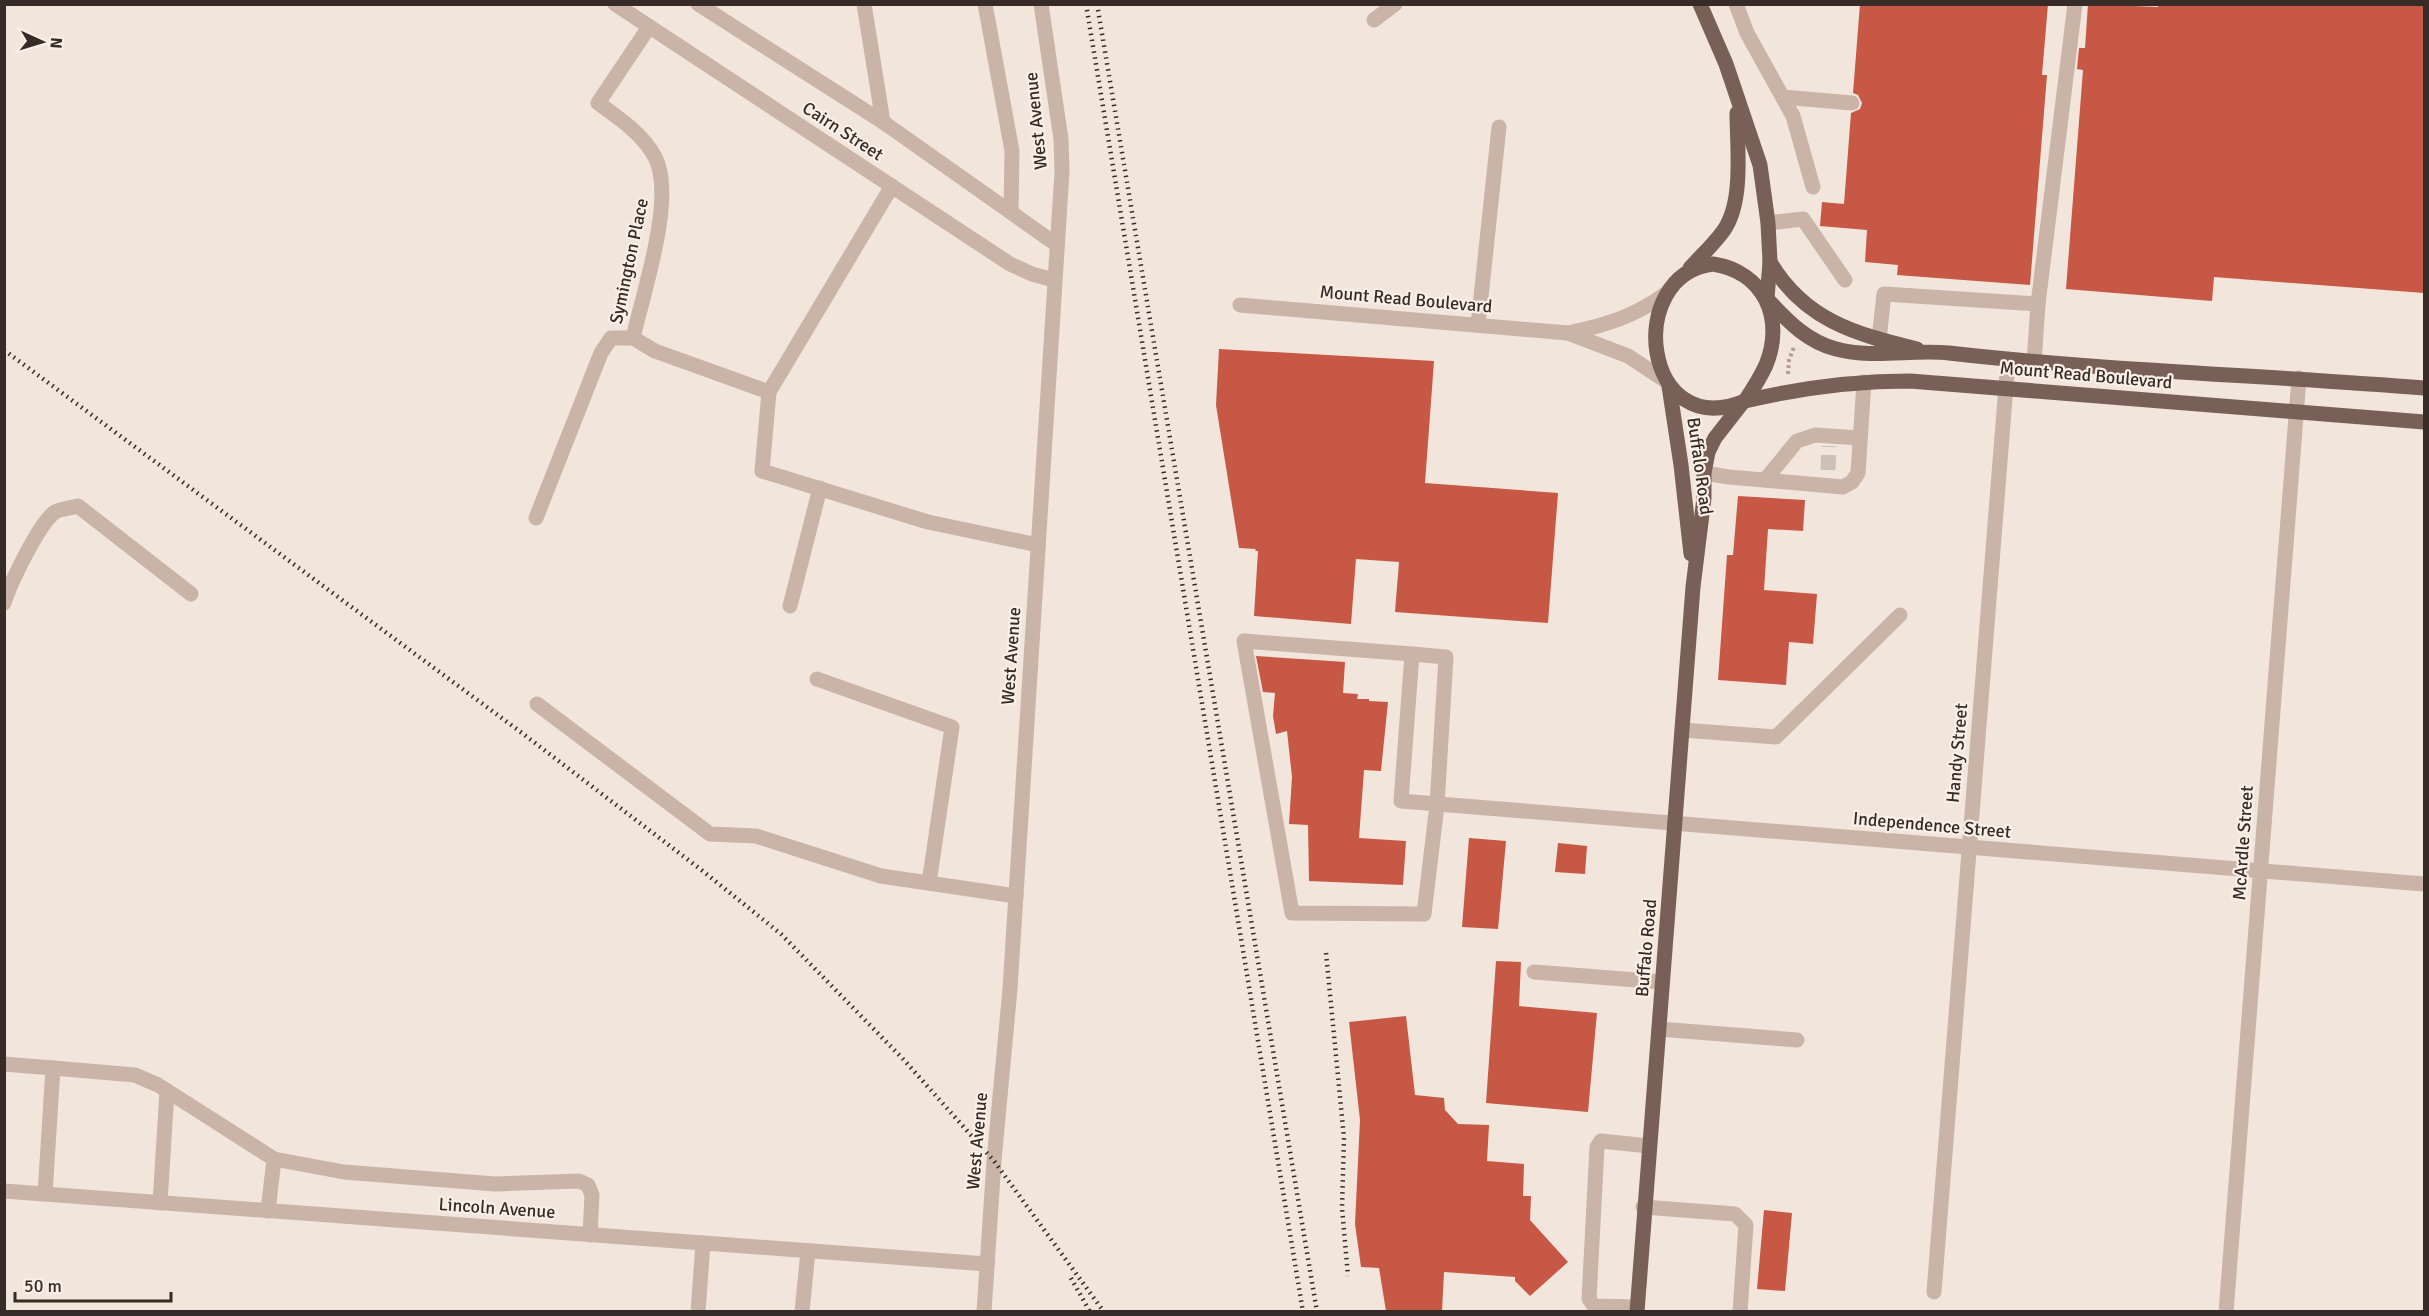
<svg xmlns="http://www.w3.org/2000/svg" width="2429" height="1316" font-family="Signika,sans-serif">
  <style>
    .building { fill: #c65845 }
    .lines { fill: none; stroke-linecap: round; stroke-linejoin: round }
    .minor-tunnel { stroke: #ccc0b7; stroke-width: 15; stroke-dasharray: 15 8; stroke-linecap: butt }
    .path { stroke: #b59d91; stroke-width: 4; stroke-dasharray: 3 3; stroke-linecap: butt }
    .minor { stroke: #cab3a7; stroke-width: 15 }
    .major { stroke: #786058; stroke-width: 15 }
    .rail { stroke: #362b27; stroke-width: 4.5; stroke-dasharray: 1.5 4.5; stroke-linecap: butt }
    .labels { text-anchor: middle; stroke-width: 4.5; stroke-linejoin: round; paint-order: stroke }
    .street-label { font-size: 18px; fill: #362b27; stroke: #f9efe7 }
  </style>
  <rect width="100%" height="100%" fill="#f2e5db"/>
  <!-- building -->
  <g class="building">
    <path d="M1860,4h188l-6,71h5l-17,210 -133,-10 1,-10 -33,-3 2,-32 -47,-4 2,-24 22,2 7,-91 9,-4 2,-6 -4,-8 -5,-2z"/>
    <path d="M2088,4l70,3v-3h266v289l-210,-16 -2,24 -146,-12 17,-219 -6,-1 2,-21h6z"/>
    <path d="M1219,349l215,12 -9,122 133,10 -10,130 -153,-11 4,-50 -43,-3 -5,65 -97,-8 4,-65h-3l1,-2 -17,-1 -23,-143z"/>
    <path d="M1738,496l67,4 -2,31 -35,-2 -4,61 53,4 -4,50 -24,-2 -3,43 -68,-5 9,-125h6z"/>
    <path d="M1256,656l89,6 -2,31 15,1 -1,5h12v2l19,1 -7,69 -17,-1 -5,68 47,3 -3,44 -94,-4 -1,-56 -19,-1 3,-47 -5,-46 -11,3 -3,-18 2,-23 -12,-1z"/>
    <path d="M1469,838l37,3 -8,88 -36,-2z"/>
    <path d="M1558,843l29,3 -2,28 -30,-2z"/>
    <path d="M1496,961l25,1 -2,44 78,7 -9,99 -102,-9z"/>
    <path d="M1406,1016l9,79 29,3 1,12 13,14 31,1 -2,36 37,3 -1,32h8l-1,24 38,42 -38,34 -15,-15v-4l-71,-5 -2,39h-56l-7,-43 -18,-1 -6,-43 5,-104 -11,-98z"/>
    <path d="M1764,1210l28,3 -7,78 -28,-2z"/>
  </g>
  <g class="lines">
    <!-- minor-tunnel -->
    <path class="minor-tunnel" d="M1828,470l1,-24"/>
    <!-- path -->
    <path class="path" d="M1788,374l1,-14 5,-13"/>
    <!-- minor -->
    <g class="minor">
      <path d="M615,4l395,260 22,10 22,6"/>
      <path d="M698,4l185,118 174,123"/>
      <path d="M864,4l19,118"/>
      <path d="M985,4l27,147 -1,61"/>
      <path d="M1736,4l11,29 46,83 20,71"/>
      <path d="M1374,20l21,-16"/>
      <path d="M1783,97l69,6"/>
      <path d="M892,186l-123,206 -7,79 166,51 110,23"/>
      <path d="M1768,223l35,-4 42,61"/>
      <path d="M1240,305l328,28 60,23 38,25"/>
      <path d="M1478,325l21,-198"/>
      <path d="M1568,333c39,-8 68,-17 100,-41"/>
      <path d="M633,338c10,-45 43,-141 22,-181 -12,-23 -36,-39 -57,-54l51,-76"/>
      <path d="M1879,340l5,-46 154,10"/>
      <path d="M2034,363l4,-59 37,-300"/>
      <path d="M1704,473l25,4 114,10 9,-5 6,-9 6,-91"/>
      <path d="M1765,480l32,-39 18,-6 45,3"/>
      <path d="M536,518l65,-165 10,-15h22l22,13 114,41"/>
      <path d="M4,603c6,-19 35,-80 51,-91 5,-3 16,-4 23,-6l113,88"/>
      <path d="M790,606l30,-118"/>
      <path d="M1412,654l34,3 -9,148 -13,109 -132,-1 -48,-272 168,13 -11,147 1023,83"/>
      <path d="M817,679l135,48 -23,156"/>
      <path d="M537,704l173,130 46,2 125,40 135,20"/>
      <path d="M1682,730l94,7 124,-122"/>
      <path d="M1534,972l128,10"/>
      <path d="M1659,1029l138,11"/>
      <path d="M4,1064l49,4 -8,126"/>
      <path d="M53,1068l82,7 23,10 116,74 -6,52"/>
      <path d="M274,1159l70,13 151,12 84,-3 9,4 4,10 -2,40"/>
      <path d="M4,1191l983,73"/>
      <path d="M160,1203l7,-112"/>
      <path d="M1643,1207l92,7 11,11 -6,87"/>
      <path d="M1934,1292l74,-931"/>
      <path d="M1637,1307l-43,-1 -5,-7 8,-152 4,-6 48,5"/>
      <path d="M698,1312l5,-69"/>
      <path d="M802,1312l6,-61"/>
      <path d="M984,1312l10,-151 16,-172 52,-817 -1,-33 -20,-135"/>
      <path d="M2226,1312l73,-934"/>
    </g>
    <!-- major -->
    <g class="major">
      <path d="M1700,4l26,60 34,101 8,58 2,39 -3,36"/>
      <path d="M1770,262c34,58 85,72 147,87"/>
      <path d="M1713,264c51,8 72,54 53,101 -6,13 -13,24 -21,36 -102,43 -122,-126 -32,-137z"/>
      <path d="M1690,268c11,-12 24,-24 34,-38 20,-29 13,-83 13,-117"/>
      <path d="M1768,300c20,21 38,41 68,49 38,10 76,0 113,4 158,18 317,22 475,35"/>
      <path d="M1669,386l12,79 10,89"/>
      <path d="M1745,401c55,-13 109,-20 165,-20l514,41"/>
      <path d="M1637,1312l56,-725 11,-89v-25l4,-21 7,-14 28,-36"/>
    </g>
    <!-- rail -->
    <g class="rail">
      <path d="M1086,4l217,1308"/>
      <path d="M1097,4l220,1308"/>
      <path d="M4,350l518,383 182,139 77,62 123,126 90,101 110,151"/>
      <path d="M1326,953l18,185 -2,70 6,68"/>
      <path d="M1071,1278l19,34"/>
    </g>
  </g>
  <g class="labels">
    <!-- street labels -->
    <g class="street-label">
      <text transform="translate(1036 121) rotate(-96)" y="6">West Avenue</text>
      <text transform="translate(843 131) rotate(33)" y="6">Cairn Street</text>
      <text transform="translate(629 261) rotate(-78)" y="6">Symington Place</text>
      <text transform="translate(1406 299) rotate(5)" y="6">Mount Read Boulevard</text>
      <text transform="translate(2086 375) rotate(5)" y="6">Mount Read Boulevard</text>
      <text transform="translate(1700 466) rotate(82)" y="6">Buffalo Road</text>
      <text transform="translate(1011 656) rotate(-86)" y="6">West Avenue</text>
      <text transform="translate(1957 753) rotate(-85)" y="6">Handy Street</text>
      <text transform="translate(1932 825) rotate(5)" y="6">Independence Street</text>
      <text transform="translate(2243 843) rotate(-86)" y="6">McArdle Street</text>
      <text transform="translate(1646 948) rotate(-85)" y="6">Buffalo Road</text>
      <text transform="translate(977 1141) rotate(-85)" y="6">West Avenue</text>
      <text transform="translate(497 1208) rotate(4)" y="6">Lincoln Avenue</text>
    </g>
  </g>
  <!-- border -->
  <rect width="2429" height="1316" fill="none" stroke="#362b27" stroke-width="12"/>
  <!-- north arrow -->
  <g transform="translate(42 42) rotate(94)" stroke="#f9efe7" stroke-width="4.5" paint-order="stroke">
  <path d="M0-4.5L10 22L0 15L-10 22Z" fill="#362b27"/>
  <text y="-9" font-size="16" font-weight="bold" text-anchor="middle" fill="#362b27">N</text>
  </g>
  <!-- scale -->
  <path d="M15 1292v9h156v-9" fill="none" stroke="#362b27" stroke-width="3"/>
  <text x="24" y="1292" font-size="18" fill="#362b27" stroke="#f9efe7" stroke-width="4.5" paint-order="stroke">50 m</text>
</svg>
